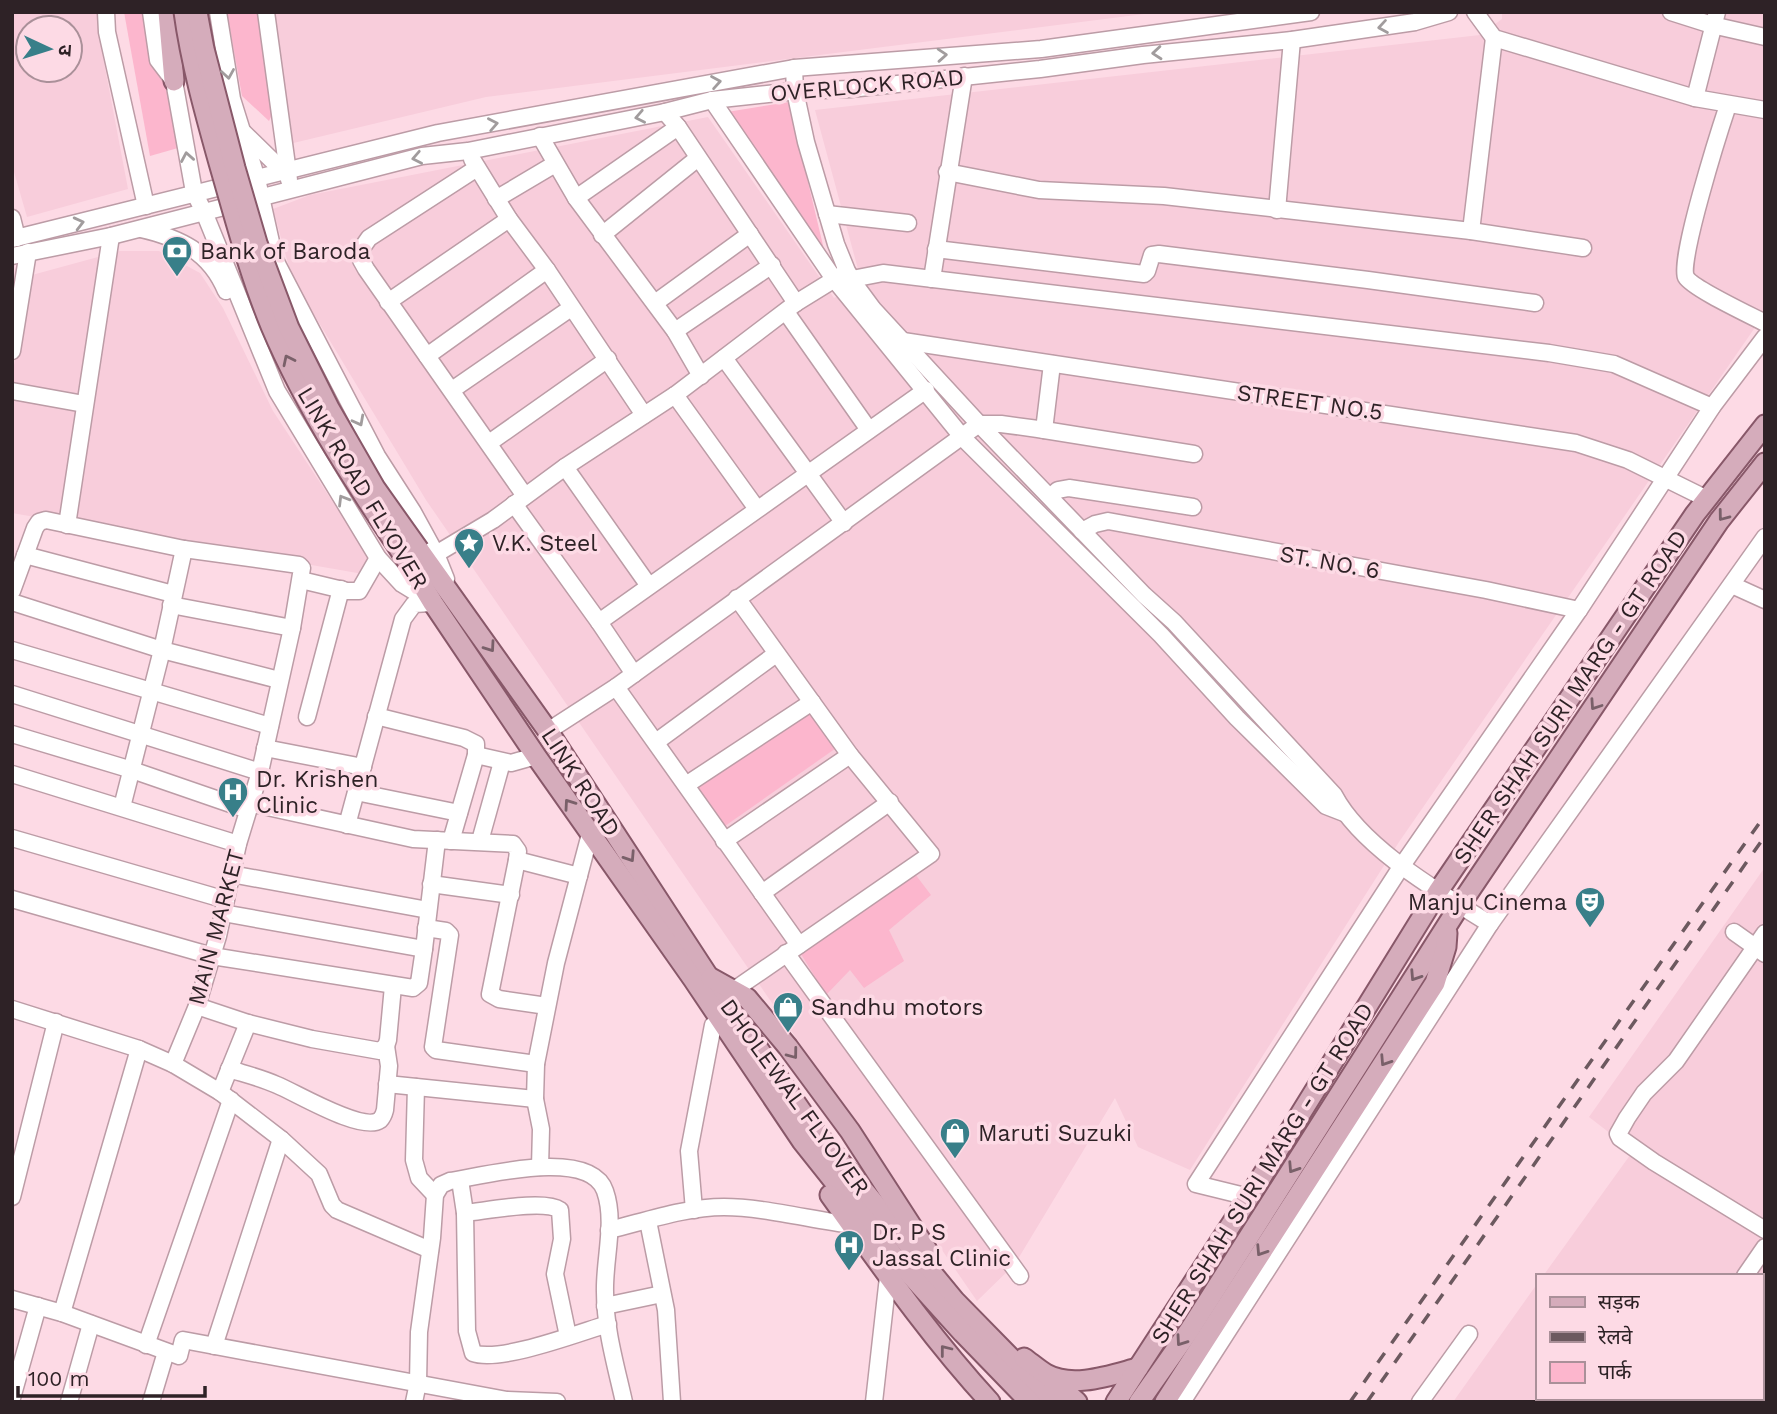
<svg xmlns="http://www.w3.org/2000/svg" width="1777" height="1414" font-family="'Work Sans','Noto Sans Devanagari',sans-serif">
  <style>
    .built { fill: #f8cddb; fill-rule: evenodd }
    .green { fill: #fcb6cd }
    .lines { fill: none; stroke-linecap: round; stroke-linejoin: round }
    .minor-casing { stroke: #bc9ca6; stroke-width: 19 }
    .major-casing { stroke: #885869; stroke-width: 23 }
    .minor { stroke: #fff; stroke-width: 16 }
    .major { stroke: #d5acbb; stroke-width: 19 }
    .rail { stroke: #6c595f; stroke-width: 3.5; stroke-dasharray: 12 12; stroke-linecap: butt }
    .major-bridge-casing { stroke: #885869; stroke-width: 23; stroke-linecap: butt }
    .major-bridge { stroke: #d5acbb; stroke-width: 19 }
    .oneway { stroke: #a19c9d }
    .oneway2 { stroke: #796069 }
    .labels { text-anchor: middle; stroke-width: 7; stroke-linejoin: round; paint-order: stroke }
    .street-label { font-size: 23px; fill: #2e2226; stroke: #fddae5 }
    .poi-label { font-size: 23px; fill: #2e2226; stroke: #fddae5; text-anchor: start }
  </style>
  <rect width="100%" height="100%" fill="#fddae5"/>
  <!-- built -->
  <g class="built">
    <path d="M12,12h85l2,24 29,153 -101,28 -15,-52zM28,28h42v42h-42z"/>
    <path d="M271,12h889l-674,85 -201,48z"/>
    <path d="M1502,12h263v301l-366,529 -209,328 -52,-23 -23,-49 -100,166 -38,37 -551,-801 -134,-222 -19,-69 37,-14 398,-78 126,181 28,-14 -47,-174 665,-75 22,-16z"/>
    <path d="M120,251h39l41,22 23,35 50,103 96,146 -6,17 -351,-61v-138l20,-100z"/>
    <path d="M1765,867v535h-312l84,-118v114h224v-122h-218l90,-125 -44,-34z"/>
  </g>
  <!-- green -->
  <g class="green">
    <path d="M124,12h35l19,136 -28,8z"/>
    <path d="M227,12h35l15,92 -8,17 -27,-25z"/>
    <path d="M789,102l37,156 -99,-146z"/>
    <path d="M805,700l34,46 -114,80 -28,-40z"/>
    <path d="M915,874l16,21 -42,35 15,31 -40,27 -14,-18 -24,25 -25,-41z"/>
  </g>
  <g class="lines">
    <!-- minor casing -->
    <g class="minor-casing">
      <g id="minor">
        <path d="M106,12l1,20 39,174"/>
        <path d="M151,12l7,48 16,21 20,111 10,20 73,179 101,167 24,26 31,19"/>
        <path d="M218,12l14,87 25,80 18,81 102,196 36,56 23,42 10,25"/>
        <path d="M266,12l23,168"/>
        <path d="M1475,12l19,26 201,60 70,12"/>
        <path d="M1671,12l41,13 53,12"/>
        <path d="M794,68l1,23 11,51 30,102 11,27 9,15 17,23 106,115 165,171 30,27 160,173c28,53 105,97 156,129l275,-387"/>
        <path d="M1695,98l22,-86"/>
        <path d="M712,100l122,179 129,159 198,197 76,83 89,88 18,7"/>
        <path d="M1728,105c-8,24 -50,156 -42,172 6,11 64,38 79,46"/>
        <path d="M665,112l13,15 118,176"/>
        <path d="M244,133l39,38"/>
        <path d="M540,136l36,62 99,133 26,45"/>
        <path d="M472,159l37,60 38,51 97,145"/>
        <path d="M477,168l-108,70 -7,10 -1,12 5,9 159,227"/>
        <path d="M947,172l92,18 125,6 307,35 112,17"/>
        <path d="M576,198l102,-71"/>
        <path d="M496,199l59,-35"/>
        <path d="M1277,210l15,-170"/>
        <path d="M827,214l81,9"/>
        <path d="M12,218l5,20"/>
        <path d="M141,229c39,9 69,23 85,62"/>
        <path d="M1471,231l23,-193"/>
        <path d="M602,235l96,-77"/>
        <path d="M12,239l426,-106 356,-65 247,-19 270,-37"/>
        <path d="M936,249l208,25 3,-3 5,-16 7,-1 209,26 167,23"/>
        <path d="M12,256l99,-20 311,-80 46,-5 197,-39 47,-12 83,-9 55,-2 190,-20 103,-14 149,-15 123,-18 34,-10"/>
        <path d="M852,279l31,-6 666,80 65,11 98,43"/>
        <path d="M932,279l32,-203"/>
        <path d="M388,302l121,-83"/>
        <path d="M655,303l95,-69"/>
        <path d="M786,312l83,118"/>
        <path d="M675,331l97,-66"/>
        <path d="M903,341l673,102 52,17 79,39"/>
        <path d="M12,351l16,-99"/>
        <path d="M427,356l120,-86"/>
        <path d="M724,358l120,165"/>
        <path d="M452,390l119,-82"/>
        <path d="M12,391l72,13"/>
        <path d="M675,395l82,114"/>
        <path d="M1044,430l8,-66"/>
        <path d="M489,443l119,-84"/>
        <path d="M565,467l84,119"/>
        <path d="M1050,497l8,-7 11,-2 124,19"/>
        <path d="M514,504l85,118 35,52"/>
        <path d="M67,525l44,-289"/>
        <path d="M1082,531l13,-7 13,-3 378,69 93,20"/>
        <path d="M436,554l57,-34 72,-53 110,-72 121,-92 47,-29"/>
        <path d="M25,555l148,39"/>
        <path d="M301,580l46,11h12l19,-33"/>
        <path d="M1732,585l33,15"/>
        <path d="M12,591l23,-63 4,-6 7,-2 138,29 115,16 3,3 -10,60 -32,144 -22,72 -20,92 -21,70 -24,58"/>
        <path d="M12,602l150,48 117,30"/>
        <path d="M171,605l121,23"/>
        <path d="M599,622l327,-232"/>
        <path d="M12,650l258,76"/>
        <path d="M616,687l183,258"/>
        <path d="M12,694l248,78"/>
        <path d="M376,716l88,22 12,6v11l-25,86"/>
        <path d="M307,717l34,-128"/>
        <path d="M548,731l68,-44 363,-263h22l37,5 156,25"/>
        <path d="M12,734l120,36 116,40"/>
        <path d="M656,742l120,-88"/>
        <path d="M265,748l98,19"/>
        <path d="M476,755l35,8 25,-7"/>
        <path d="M12,774l226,70"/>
        <path d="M686,785l126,-83"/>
        <path d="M356,792l103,21"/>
        <path d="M249,803l164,36 100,5 5,7 -1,9 -27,134 9,5 48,7"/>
        <path d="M122,807l40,-157 22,-101"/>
        <path d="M347,825l56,-206 11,-15 17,-1"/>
        <path d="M12,838l214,62"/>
        <path d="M480,841l22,-79"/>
        <path d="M724,841l126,-86"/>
        <path d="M517,860l62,16"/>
        <path d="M231,874l197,36"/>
        <path d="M431,884l80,11"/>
        <path d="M762,893l128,-91"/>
        <path d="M12,899l200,57 201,32 6,-5 5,-34 13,-109"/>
        <path d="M223,913l201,36"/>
        <path d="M426,928l20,3 4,4 -17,112 3,3 100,14"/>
        <path d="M1734,932l31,22"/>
        <path d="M1765,933l-89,128 -32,32 -17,25 -9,16 2,4 34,24 111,68"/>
        <path d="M786,953l234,323"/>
        <path d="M734,990l197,-136 -81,-99 -113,-157"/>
        <path d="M197,1006l51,17 64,16 68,12 6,-5 2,-6 5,-54"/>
        <path d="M12,1009l127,40 34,15 47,28 61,47 38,35 13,31 5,5 93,40"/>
        <path d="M229,1069c16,5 33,9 48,16 18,7 85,48 103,35 3,-3 4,-6 5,-10l4,-44 -3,-20"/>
        <path d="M387,1084l148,15"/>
        <path d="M416,1087l-2,73 5,18 16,17"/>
        <path d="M220,1092l28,-69"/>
        <path d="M540,1167l1,-38 -6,-30 1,-35 20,-101 34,-129"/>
        <path d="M460,1180l5,33 2,118 6,22c27,10 105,-20 135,-29"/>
        <path d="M12,1197l44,-175"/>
        <path d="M1249,1197l-53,-13 205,-317 178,-257 133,-203 53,-70"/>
        <path d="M694,1210l-5,-59 24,-126"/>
        <path d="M465,1213c21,-2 79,-14 95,-3l2,29 -7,35 13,62"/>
        <path d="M648,1221l18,89 6,92"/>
        <path d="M609,1230c37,-9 77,-23 115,-23 39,0 88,13 128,18"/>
        <path d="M1745,1276l20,-29"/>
        <path d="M12,1299l50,14 117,43 4,-16 324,60 50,2"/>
        <path d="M605,1306l57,-12"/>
        <path d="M62,1313l77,-264"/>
        <path d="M146,1345l85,-245"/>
        <path d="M214,1346l67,-207"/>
        <path d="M12,1398l26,-92"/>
        <path d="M1745,1398l6,4"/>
        <path d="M69,1402l22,-78"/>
        <path d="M151,1402l15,-50"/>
        <path d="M414,1402l4,-19 1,-51 13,-94 3,-43 6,-10 9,-4c33,-5 140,-34 155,10 11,31 -1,69 0,101 0,37 11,74 19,110"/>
        <path d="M874,1402l14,-125"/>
        <path d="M1182,1402l308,-478"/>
        <path d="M1420,1402l49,-68"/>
        <path d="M1655,1402l2,-4"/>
      </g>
    </g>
    <!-- major casing -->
    <g class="major-casing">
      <g id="major">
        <path d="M168,12l6,69"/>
        <path d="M419,550l129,181 160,245 107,155 140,170 99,101"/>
        <path d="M410,565l23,38 103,153 157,223 109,162 94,118 67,74 67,69"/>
        <path d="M711,978l36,20 41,49 62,84 77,119"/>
        <path d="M830,1195c51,71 101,143 160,207"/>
        <path d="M1024,1358c7,5 15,12 22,16 27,15 65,1 92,-6"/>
        <path d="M1048,1376l29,26"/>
        <path d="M1116,1402l133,-205 190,-307 256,-376 70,-89"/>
        <path d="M1139,1402l50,-71 271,-426 259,-384 46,-58"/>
        <path d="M1165,1402l270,-419 11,-36 1,-14"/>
      </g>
    </g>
    <!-- minor -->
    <use href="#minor" class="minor"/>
    <!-- major -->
    <use href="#major" class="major"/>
    <!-- rail -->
    <g class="rail">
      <path d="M1350,1402l415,-587"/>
      <path d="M1367,1402l398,-566"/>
    </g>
    <!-- major-bridge casing -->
    <g class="major-bridge-casing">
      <g id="major-bridge">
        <path d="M184,12c7,51 21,101 35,151 16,55 30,110 52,163 36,85 88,163 139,239"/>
        <path d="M197,12l7,37 31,119 22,75 32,85 40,80 46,80 44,62"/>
      </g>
    </g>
    <!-- major-bridge -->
    <use href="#major-bridge" class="major-bridge"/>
  </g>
  <!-- one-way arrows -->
  <defs><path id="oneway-chevron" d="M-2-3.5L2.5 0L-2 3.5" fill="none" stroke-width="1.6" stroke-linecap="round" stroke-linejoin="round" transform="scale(1.75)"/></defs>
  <g class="oneway">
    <use href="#oneway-chevron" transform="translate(1383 27) rotate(171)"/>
    <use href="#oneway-chevron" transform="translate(1157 53) rotate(175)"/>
    <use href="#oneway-chevron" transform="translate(942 55) rotate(-4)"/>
    <use href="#oneway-chevron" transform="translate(228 74) rotate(81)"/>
    <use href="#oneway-chevron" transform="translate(716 82) rotate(-10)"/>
    <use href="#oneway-chevron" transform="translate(640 117) rotate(169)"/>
    <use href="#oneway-chevron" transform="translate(493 124) rotate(-11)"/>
    <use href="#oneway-chevron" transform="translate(187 157) rotate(-100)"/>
    <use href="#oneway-chevron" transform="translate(417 158) rotate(169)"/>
    <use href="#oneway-chevron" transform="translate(79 223) rotate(-14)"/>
    <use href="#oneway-chevron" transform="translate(359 421) rotate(62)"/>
    <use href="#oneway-chevron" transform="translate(343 500) rotate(-121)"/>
  </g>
  <g class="oneway2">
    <use href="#oneway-chevron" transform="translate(288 360) rotate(-116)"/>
    <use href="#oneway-chevron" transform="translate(1723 516) rotate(127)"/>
    <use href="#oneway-chevron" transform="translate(490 647) rotate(55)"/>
    <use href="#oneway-chevron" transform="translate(1595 705) rotate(124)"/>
    <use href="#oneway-chevron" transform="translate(569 804) rotate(-125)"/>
    <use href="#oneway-chevron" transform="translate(630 857) rotate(57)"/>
    <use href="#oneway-chevron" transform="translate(1415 976) rotate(123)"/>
    <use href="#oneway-chevron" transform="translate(793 1054) rotate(53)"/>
    <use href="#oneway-chevron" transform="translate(1385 1061) rotate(123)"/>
    <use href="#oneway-chevron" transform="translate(1293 1168) rotate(123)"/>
    <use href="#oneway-chevron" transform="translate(1261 1251) rotate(123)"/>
    <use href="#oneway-chevron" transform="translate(1181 1341) rotate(125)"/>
    <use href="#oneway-chevron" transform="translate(945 1350) rotate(-128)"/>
  </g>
  <!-- icons -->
  <defs>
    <g id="bank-pin" transform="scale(1.575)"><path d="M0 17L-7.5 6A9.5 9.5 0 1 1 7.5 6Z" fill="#387f89" stroke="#fddae5"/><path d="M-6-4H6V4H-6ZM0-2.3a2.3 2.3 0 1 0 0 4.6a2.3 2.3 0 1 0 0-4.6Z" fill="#fff"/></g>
    <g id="sight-pin" transform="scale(1.575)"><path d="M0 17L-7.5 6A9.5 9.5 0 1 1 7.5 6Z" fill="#387f89" stroke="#fddae5"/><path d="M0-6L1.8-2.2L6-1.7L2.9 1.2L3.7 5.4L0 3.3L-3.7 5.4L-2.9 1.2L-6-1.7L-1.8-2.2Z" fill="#fff"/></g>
    <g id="hospital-pin" transform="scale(1.575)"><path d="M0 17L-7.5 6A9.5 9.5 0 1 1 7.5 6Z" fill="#387f89" stroke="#fddae5"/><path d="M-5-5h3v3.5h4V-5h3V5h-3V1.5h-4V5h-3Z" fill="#fff"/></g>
    <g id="theatre-pin" transform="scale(1.575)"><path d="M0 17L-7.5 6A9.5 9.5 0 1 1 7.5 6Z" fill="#387f89" stroke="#fddae5"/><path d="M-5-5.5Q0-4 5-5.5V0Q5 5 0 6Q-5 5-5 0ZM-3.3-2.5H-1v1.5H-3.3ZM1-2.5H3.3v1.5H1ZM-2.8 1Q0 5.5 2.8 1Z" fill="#fff"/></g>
    <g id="shop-pin" transform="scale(1.575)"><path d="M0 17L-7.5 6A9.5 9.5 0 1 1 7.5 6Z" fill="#387f89" stroke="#fddae5"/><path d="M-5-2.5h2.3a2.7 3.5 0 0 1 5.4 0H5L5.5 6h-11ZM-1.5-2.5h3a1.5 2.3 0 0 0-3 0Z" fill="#fff"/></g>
  </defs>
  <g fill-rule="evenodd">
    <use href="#bank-pin" x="177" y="251"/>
    <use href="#sight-pin" x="469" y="543"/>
    <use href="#hospital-pin" x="233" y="792"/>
    <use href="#theatre-pin" x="1590" y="902"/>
    <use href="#shop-pin" x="788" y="1007"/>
    <use href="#shop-pin" x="955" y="1133"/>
    <use href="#hospital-pin" x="849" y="1245"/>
  </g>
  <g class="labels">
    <!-- street labels -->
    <g class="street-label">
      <text transform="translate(867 85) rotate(-5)" y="8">OVERLOCK ROAD</text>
      <text transform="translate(1310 402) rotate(8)" y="8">STREET NO.5</text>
      <text transform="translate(363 488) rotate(59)" y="8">LINK ROAD FLYOVER</text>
      <text transform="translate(1330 562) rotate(10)" y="8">ST. NO. 6</text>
      <text transform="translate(1570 697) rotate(-56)" y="8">SHER SHAH SURI MARG - GT ROAD</text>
      <text transform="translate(581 782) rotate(57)" y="8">LINK ROAD</text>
      <text transform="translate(216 927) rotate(-75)" y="8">MAIN MARKET</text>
      <text transform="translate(795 1097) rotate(54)" y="8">DHOLEWAL FLYOVER</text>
      <text transform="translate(1262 1173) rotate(-58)" y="8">SHER SHAH SURI MARG - GT ROAD</text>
    </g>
    <!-- poi labels -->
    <g class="poi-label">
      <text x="200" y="259">Bank of Baroda</text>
      <text x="492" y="551">V.K. Steel</text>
      <text x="256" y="787">Dr. Krishen<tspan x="256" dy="26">Clinic</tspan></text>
      <text x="1567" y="910" text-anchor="end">Manju Cinema</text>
      <text x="811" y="1015">Sandhu motors</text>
      <text x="978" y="1141">Maruti Suzuki</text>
      <text x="872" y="1240">Dr. P S<tspan x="872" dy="26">Jassal Clinic</tspan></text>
    </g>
  </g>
  <!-- border -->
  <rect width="1777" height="1414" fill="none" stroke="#2e2226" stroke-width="28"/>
  <!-- legend -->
  <rect x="1536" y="1274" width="228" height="126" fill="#fddae5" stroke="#aa9099" stroke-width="2"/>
  <rect x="1550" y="1297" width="35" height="10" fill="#d5acbb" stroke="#aa9099" stroke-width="2"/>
  <text x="1598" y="1309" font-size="21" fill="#2e2226">सड़क</text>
  <rect x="1550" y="1332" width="35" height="10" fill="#6c595f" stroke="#aa9099" stroke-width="2"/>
  <text x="1598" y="1344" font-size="21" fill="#2e2226">रेलवे</text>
  <rect x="1550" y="1362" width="35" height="21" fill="#fcb6cd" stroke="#aa9099" stroke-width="2"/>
  <text x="1598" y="1379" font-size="21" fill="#2e2226">पार्क</text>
  <!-- north arrow -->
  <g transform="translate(49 49) rotate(94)"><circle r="33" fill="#fddae5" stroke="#aa9099" stroke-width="2"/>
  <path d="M0-5L12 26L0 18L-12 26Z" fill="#387f89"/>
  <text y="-10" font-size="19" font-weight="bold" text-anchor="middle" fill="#2e2226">उ</text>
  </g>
  <!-- scale -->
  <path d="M18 1386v10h187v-10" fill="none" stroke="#2e2226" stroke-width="3.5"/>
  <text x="28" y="1386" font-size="21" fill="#2e2226" stroke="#fddae5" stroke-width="5" paint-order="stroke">100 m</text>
</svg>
